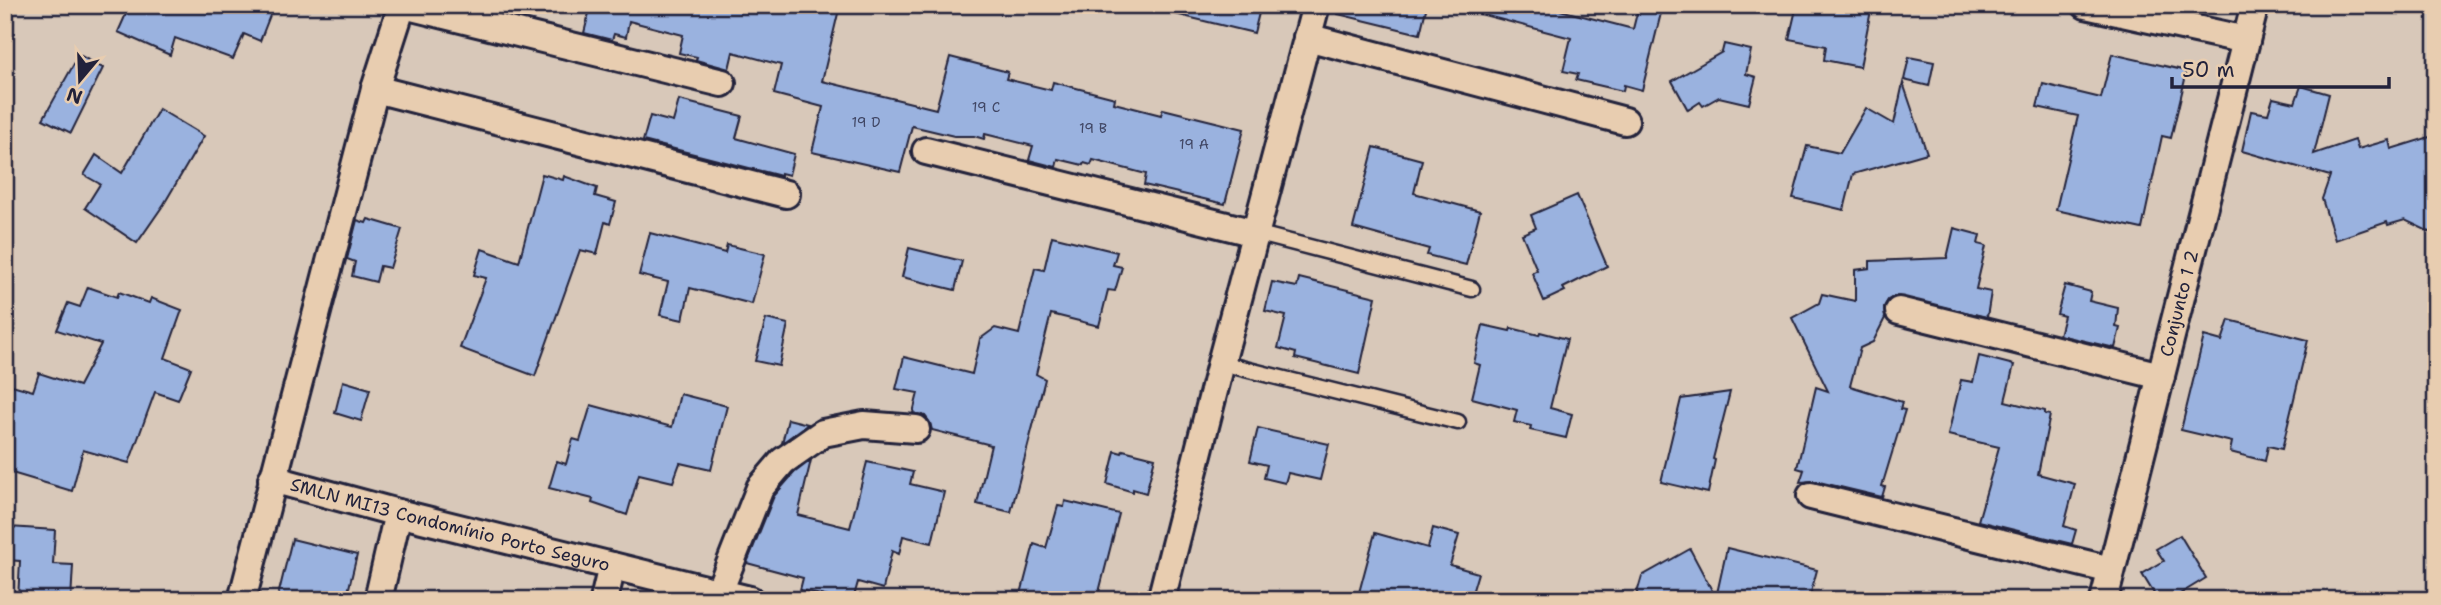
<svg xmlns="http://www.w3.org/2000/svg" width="2441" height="605" font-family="'Shantell Sans',sans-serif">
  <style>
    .building { fill: #9ab2df; stroke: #22223b; stroke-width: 2 }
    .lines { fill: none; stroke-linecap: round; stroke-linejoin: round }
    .lane-casing { stroke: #22223b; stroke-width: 19 }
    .street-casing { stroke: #22223b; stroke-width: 32 }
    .lane { stroke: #e8cdb0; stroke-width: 14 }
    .street { stroke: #e8cdb0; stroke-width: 26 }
    .labels { text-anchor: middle; stroke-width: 6; stroke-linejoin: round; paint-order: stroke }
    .number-label { font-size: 14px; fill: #404664 }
    .street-label { font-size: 18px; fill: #22223b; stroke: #e8cdb0 }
  </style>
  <rect width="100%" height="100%" fill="#d8c8b9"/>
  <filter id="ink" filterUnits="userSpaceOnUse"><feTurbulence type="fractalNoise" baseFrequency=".0143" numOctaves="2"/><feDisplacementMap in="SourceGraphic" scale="14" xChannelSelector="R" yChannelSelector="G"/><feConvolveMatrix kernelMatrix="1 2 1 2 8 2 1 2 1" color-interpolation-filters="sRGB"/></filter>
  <g filter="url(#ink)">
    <!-- building -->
    <g class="building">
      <path d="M130,5h144l-14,36 -16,-7 -11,25 -58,-21 -5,17 -52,-23z"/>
      <path d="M591,5h177l22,6 2,-6h48l-18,76 114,28 14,-52 58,15 -2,7 45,11 2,-8 62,16 -1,5 47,12 2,-6 81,20 -19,75 -81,-19 2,-11 -53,-14 -2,5 -7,-2 -1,2 -25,-6 -2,8 -27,-7 4,-14 -48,-12 -1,5 -10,-3h-20l-42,-10 -12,46 -88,-20 11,-45 -49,-13 7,-29 -48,-13 -4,17 -33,-9 1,-3 -18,-4 4,-18 -54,-14 -3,16 -12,-3 -2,6 -28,-7z"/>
      <path d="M1177,5h84l-7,28 -79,-19z"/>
      <path d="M1339,5h88l-7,29 -82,-20z"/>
      <path d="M1481,5h76l-1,4 77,20 6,-24h24l-21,85 -18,-5 -1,6 -47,-11 2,-6 -15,-3 8,-33 -91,-24z"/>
      <path d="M1797,5h75l-12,62 -36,-7 2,-14 -37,-7z"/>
      <path d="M1724,44l27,6 -5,24 10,3 -7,27 -30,-7 -16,9 -3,-4 -12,8 -16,-29 50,-29z"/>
      <path d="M2112,54l75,17 -16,67 -9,-2 -20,93 -86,-19 22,-94 -41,-9 6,-23 58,14z"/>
      <path d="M79,55l24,13 -32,65 -28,-14z"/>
      <path d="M1909,57l25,5 -5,24 -25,-6z"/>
      <path d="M1903,83l24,70 -74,21 -9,36 -51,-12 14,-52 33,7 26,-45 28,16z"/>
      <path d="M2301,86l28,8 -15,60 41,-14 3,9 31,-9 2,9 45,-14v100l-31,-15 -17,5 -1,-3 -52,18 -13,-41 8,-23 -88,-25 9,-40 17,3 5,-16 22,5z"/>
      <path d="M679,100l63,16 -6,22 58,16 -5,21 -8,-2v3l-138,-35 7,-25 23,6z"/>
      <path d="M159,109l45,27 -40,68 -27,39 -52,-35 15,-24 -16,-9 12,-20 26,18z"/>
      <path d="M1374,147l48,13 -8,33 66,18 -14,54 -39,-10 2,-6 -76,-21z"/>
      <path d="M542,174l21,6 1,-4 33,12 -2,8 21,6 -6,22 -5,-2 -8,32 -17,-4 -45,126 -75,-28 26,-70 -12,-3 8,-26 37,13z"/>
      <path d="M1577,195l30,71 -44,22 2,3 -21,10 -12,-28 5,-3 -15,-36 14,-6 -5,-13z"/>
      <path d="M368,219l34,10 -12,39 -10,-2 -4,16 -24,-6 3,-14 -8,-3 10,-39 9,3z"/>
      <path d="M1954,228l26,7 -2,9 8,2 -10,43 15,3 -4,25 -92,-21 -7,4 -4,7 1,11 -12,24 -13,6 -10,38 52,16 -2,7 5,1 -23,76 3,1 -3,10 -67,-16 -15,1 4,-12 -7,-2 19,-81 12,4 -36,-73 27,-15 3,-9 33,7v-31l15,-2v-7l77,-3z"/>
      <path d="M650,233l75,20 2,-8 38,9 -13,50 -62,-16 -7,32 -23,-5 8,-33 -29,-7z"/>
      <path d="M1052,236l65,16 -4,13 9,2 -7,24 -7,-1 -9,36 -48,-12 -15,60 9,5 -34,133 -34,-8 14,-59 -59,-15 -2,-7 -5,-7 -12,-3 5,-20 -22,-4 8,-32 68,17 8,-35 15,-11 24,6 16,-66 9,2z"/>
      <path d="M909,248l53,13 -7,29 -53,-13z"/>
      <path d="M1299,278l77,19 -17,77 -64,-16 1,-5 -18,-5 8,-32 -21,-5 7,-29 25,5z"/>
      <path d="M2065,285l26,7 -2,9 29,7 -2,19 4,1 -5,20 -56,-13 5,-19 -7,-2z"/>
      <path d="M88,287l29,10 2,-5 30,11 2,-5 31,12 -17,48 26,10 -13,32 -23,-8 -26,71 -46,-13 -11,41 -67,-20v-88l28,8 6,-18 40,13 22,-42 -44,-14 11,-27 12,4z"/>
      <path d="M766,319l22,5 -9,42 -24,-5z"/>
      <path d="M2229,320l79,20 -26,109 -14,-3 -3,15 -35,-9 2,-10 -51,-12 23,-94 18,5z"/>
      <path d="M1483,325l27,6 1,-3 28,7 1,-3 27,7 -17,69 22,6 -6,24 -36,-8 1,-4 -17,-4 3,-12 -45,-12 8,-33 -6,-2z"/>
      <path d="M1979,356l35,9 -9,36 40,10v3l5,1 -12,59 37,10 -11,42 12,4 -4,14 -94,-23 21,-74 -51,-12 13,-55 12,2z"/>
      <path d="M343,381l27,8 -9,32 -26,-8z"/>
      <path d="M1730,392l-17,67 2,1 -7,33 -47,-11 20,-83z"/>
      <path d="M680,394l47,12 -16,64 -31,-7 -7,19 -34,-8 -12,41 -35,-12 1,-4 -44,-11 8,-27 9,3 7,-25 7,2 11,-36 81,22z"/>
      <path d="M788,419l20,5 -26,19z"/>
      <path d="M1258,428l71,16 -9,36 -32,-7 -3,10 -21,-5 3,-13 -17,-4z"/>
      <path d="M1123,450l32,8 -9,35 -13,-4v3l-26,-8 8,-33 7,2z"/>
      <path d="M811,460l-13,55 52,13 17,-66 46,10 -3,12 34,8 -12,51 -29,-7 -4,18 -7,-3 -9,38 -25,-7 -5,18h-12l-41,-10 3,-12 -56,-15 27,-67 20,-23z"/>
      <path d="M1065,501l54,13 -22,86h-55l-21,-6 13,-50 12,4 12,-42 6,1z"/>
      <path d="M9,527l46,3 -2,34 20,1 -2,35h-53l2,-39 -13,-1z"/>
      <path d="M1433,528l26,7 -9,30 28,8 -8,27h-113l18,-67 53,15z"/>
      <path d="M2180,535l26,43 -36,22h-12l-16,-26 22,-13 -8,-12z"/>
      <path d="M292,539l65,16 -11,45h-69z"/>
      <path d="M1727,548l90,22 -8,30h-174l7,-24 48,-27 26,49z"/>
    </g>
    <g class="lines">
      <!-- lane casing -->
      <g class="lane-casing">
        <g id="lane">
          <path d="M1255,233l217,56"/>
          <path d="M1221,363l237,59"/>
        </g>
      </g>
      <!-- street casing -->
      <g class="street-casing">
        <g id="street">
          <path d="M404,5l318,78"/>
          <path d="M2086,5l160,35"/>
          <path d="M1307,37l318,84"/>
          <path d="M375,89l411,105"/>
          <path d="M926,151l329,82"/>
          <path d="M1899,311l262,65"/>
          <path id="s1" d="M272,479l126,34 352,87"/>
          <path d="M1811,496l300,74"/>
          <path d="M719,592l41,-104 23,-27 40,-28 41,-8 52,4"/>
          <path d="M242,600l133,-511 27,-84"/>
          <path d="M378,600l20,-87"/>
          <path d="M604,600l8,-34"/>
          <path d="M1161,600l60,-237 95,-358"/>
          <path id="s2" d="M2104,600l151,-595"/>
        </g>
      </g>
      <!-- lane -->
      <use href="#lane" class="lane"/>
      <!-- street -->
      <use href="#street" class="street"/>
    </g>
  </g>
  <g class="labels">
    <!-- number labels -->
    <g class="number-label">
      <text x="986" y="112">19 C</text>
      <text x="866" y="127">19 D</text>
      <text x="1093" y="133">19 B</text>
      <text x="1194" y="149">19 A</text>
    </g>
    <!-- street labels -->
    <g class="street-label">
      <text dy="6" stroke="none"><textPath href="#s2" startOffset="306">Conjunto 1 2</textPath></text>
      <text dy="6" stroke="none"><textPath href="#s1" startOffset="184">SMLN MI13 Condomínio Porto Seguro</textPath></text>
    </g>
  </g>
  <!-- margin -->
  <rect width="2441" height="605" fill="none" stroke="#e8cdb0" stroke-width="28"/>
  <rect x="14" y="14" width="2413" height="577" fill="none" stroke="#22223b" stroke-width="2.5" filter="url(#ink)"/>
  <!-- north arrow -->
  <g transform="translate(80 80) rotate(199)" stroke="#e8cdb0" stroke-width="5" paint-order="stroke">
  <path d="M0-5L12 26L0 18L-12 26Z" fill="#22223b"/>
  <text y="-10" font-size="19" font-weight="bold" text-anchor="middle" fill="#22223b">N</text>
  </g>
  <!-- scale -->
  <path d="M2172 77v10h217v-10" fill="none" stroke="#22223b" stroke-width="3.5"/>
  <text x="2182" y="77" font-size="21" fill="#22223b" stroke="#e8cdb0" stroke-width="5" paint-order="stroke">50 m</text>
</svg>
